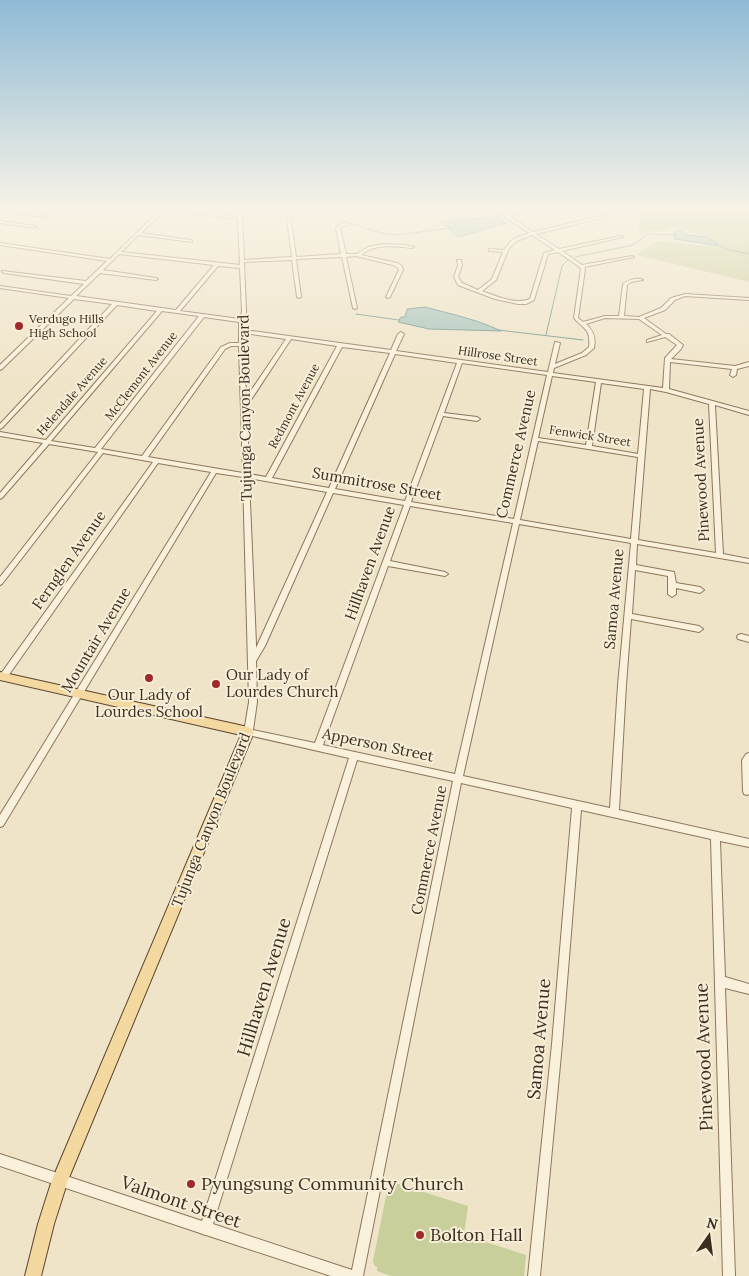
<svg xmlns="http://www.w3.org/2000/svg" width="749" height="1276" font-family="Lora,serif">
  <style>
    .green { fill: #c9cf9b }
    .water { fill: #a9c4bc; stroke: #6f938a }
    .lines { fill: none; stroke-linecap: round; stroke-linejoin: round }
    .stream { stroke: #6f938a; stroke-width: 1 }
    .minor-casing { stroke: #8d765c; stroke-width: 2 }
    .major-casing { stroke: #5b4430; stroke-width: 2 }
    .minor { fill: #faf1dc; fill-rule: evenodd }
    .major { fill: #f3d9a0; fill-rule: evenodd }
    .poi-dot { fill: #9e2a2b; stroke: #f7eed8; stroke-width: 2 }
    .labels { text-anchor: middle; stroke-width: 4; stroke-linejoin: round; paint-order: stroke }
    .far-poi-label { font-size: 12px; fill: #3d2e20; stroke: #f7eed8; text-anchor: start }
    .far-street-label { font-size: 12px; fill: #3d2e20; stroke: #f7eed8 }
    .street-label { font-size: 15px; fill: #3d2e20; stroke: #f7eed8 }
    .poi-label { font-size: 15px; fill: #3d2e20; stroke: #f7eed8; text-anchor: start }
    .near-street-label { font-size: 18px; fill: #3d2e20; stroke: #f7eed8 }
    .near-poi-label { font-size: 18px; fill: #3d2e20; stroke: #f7eed8; text-anchor: start }
  </style>
  <rect width="100%" height="100%" fill="#f0e4c8"/>
  <!-- green -->
  <g class="green">
    <path d="M639,208h110v74l-112,-27 20,-14 51,5 14,-1 -19,-10 -33,-8 -3,4h-18l-11,4 3,-22z"/>
    <path d="M389,1181l79,25 -4,29 62,20 -2,21h-133l-14,-5v-4l-3,-2 -1,-4z"/>
  </g>
  <!-- water -->
  <g class="water">
    <path d="M497,217l10,6 -49,14 -18,-16z"/>
    <path d="M679,230l10,5 17,2 12,7 -4,1 -39,-6 -1,-6z"/>
    <path d="M425,307c26,7 51,12 76,24l-72,-2 -31,-7 3,-5h4l2,-8z"/>
  </g>
  <g class="lines">
    <!-- stream -->
    <g class="stream">
      <path d="M513,216l32,-8"/>
      <path d="M336,219l10,3"/>
      <path d="M350,223l31,10 16,2 53,-7"/>
      <path d="M715,244l15,6 19,4"/>
      <path d="M575,257l58,-12 15,-11 27,1"/>
      <path d="M356,314l43,6"/>
      <path d="M498,330l85,10"/>
      <path d="M546,335l16,-69 6,-6"/>
    </g>
    <!-- minor casing -->
    <g class="minor-casing">
      <g id="minor">
        <path d="M159,208h12l67,9v-9h4v2l66,-2 -2,1 -64,3 2,48 48,-3 -6,-45 2,-1 2,1 6,45 45,-3 -5,-26 4,-4 8,-1 2,1 -1,1 -7,1 -2,2 6,26h11l11,-7 16,-3 21,1 9,2 -2,1c-17,-2 -37,-5 -51,7l36,8 5,3 1,4 -13,27 -2,1 -2,-1 13,-27 -1,-2 -5,-3 -37,-9 -10,1 11,51 -2,1 -2,-1 -11,-51 -46,2 5,38 -2,1 -2,-1 -5,-37 -48,2 2,49 -2,19 147,20 7,-16 3,-2 3,2 -8,17 152,21 7,-30 5,1 -5,21 27,-11 7,-6c2,-19 -5,-17 -15,-29l7,-49 -4,-4 -19,-13 -10,2 -14,46 -8,4h-8l-23,-5 -37,-14 -4,-8 4,-12 -1,-5h4l1,5 -4,12 4,6 16,7 14,-11 11,-27 -12,-1h-2v-2l15,1 9,-11 16,-6 -26,-18 -33,-7h8l27,5 28,19 76,-18v2l-73,18 23,15 62,-13 2,1 -61,14 20,14 50,-9 2,1 -50,10 1,2 -7,49 5,4 22,-6h14l4,-32c5,-4 14,-7 20,-4l-12,2 -4,3 -3,31 15,1 22,-9 10,-10 14,-4 64,4v2l-64,-4 -10,4 -10,10 -21,8 22,16h3l14,11 -2,4 -10,10 64,7 14,-4v4l-12,3 -1,6 -3,2 -3,-2 2,-6 -62,-7 -1,27 80,22v4l-34,-10 8,149 26,5v4l-112,-19 -1,21 38,7 2,11 24,4 4,3 -4,3 -24,-5v6l-4,3 -4,-3v-18l-33,-6 -3,44 67,12 4,3 -4,3 -68,-13 -5,66 -7,125 130,29v8l-29,-6 5,136 24,7v10l-24,-6 10,288h-12l-12,-437 -130,-29 -19,234 -22,232h-12l24,-232 20,-236 -111,-25 -98,493h-32l-125,-41h-1l-5,-2 -200,-67v-12l202,67 147,-463 -101,-23 -3,-1 -1,-2 5,-30 -6,-225 -27,-4 -213,353 -3,1v-12l211,-343 -53,-9 -152,216h-6v-4l153,-213 -50,-9 -101,131 -2,1v-8l98,-125 -49,-8 -47,54 -2,1v-6l43,-50 -43,-7v-4l46,8 111,-129 -40,-6 -115,123 -2,1v-5l112,-120 -38,-5 -72,70 -2,1v-5l69,-67 -69,-10v-2l71,10 13,-12 -80,-11 -2,-1v-1l84,10 21,-20 -107,-16v-2l110,16 51,-50zM165,210l73,9 2,46 -119,-13 17,-17 54,7v-1l-2,-1 -49,-7zM532,235l23,15 -11,3 -14,46c-15,6 -34,-3 -48,-8l14,-11 13,-32 8,-7zM119,254l95,11 -38,45 -100,-14 24,-23 56,7 2,-1 -2,-1 -53,-8zM218,266l22,2 2,43 -2,8 -60,-8zM162,311l37,5 -104,132 -44,-7zM204,317l35,5v21h-9l-9,4 -79,109 -41,-7zM605,318l34,1 23,16 -15,5v2l18,-5 12,8 -12,13 -2,30 -110,-15 1,-5 32,-13 8,-7c2,-10 0,-17 -8,-24zM244,333l42,6 -40,59zM291,339l46,7 -71,131 -17,-3 -2,-68zM231,346h8l4,127 -95,-16 77,-108zM342,347l48,6 -61,135 -57,-10zM395,354l62,9 -52,138 -70,-12zM462,363l85,12 -33,144 -103,-17 32,-86 34,5 3,-2 -3,-2 -33,-4zM552,376l44,6 -10,63 -48,-7zM601,383l43,6 -6,65 -46,-8zM650,389l16,3 43,12 7,149 -78,-13zM538,441l100,16 -7,82 -111,-19zM249,478l78,14 -71,156v-4zM333,493l71,12 -89,238 -62,-13 4,-28 -1,-41 9,-15zM410,506l103,17 -58,251 -132,-29 65,-179 57,10 3,-2 -3,-2 -55,-11zM519,524l112,19 -13,142 -8,123 -147,-32zM357,760l96,21 -101,489 -139,-46z"/>
        <path d="M0,210l46,5 2,1 -2,1 -46,-5z"/>
        <path d="M0,221l34,5 2,1 -2,1 -34,-5z"/>
        <path d="M741,634l8,2v6l-11,-3 -1,-2 1,-2z"/>
        <path d="M749,753v41l-2,1 -3,-1 -1,-3 -1,-31 4,-6z"/>
      </g>
    </g>
    <!-- major casing -->
    <g class="major-casing">
      <path id="major" d="M0,672l248,55 4,2 2,3 -186,448 -14,44 -13,52h-16l13,-52 14,-44 189,-445 -241,-55z"/>
    </g>
    <!-- minor -->
    <use href="#minor" class="minor"/>
    <!-- major -->
    <use href="#major" class="major"/>
  </g>
  <!-- sky -->
  <linearGradient id="sky" x2="0" y2="1"><stop stop-color="#8fbad6"/><stop offset="0.54" stop-color="#f8f3e6"/><stop offset="1" stop-color="#f8f3e6" stop-opacity="0"/></linearGradient>
  <rect width="749" height="387" fill="url(#sky)"/>
  <!-- markers -->
  <g class="poi-dot">
    <circle cx="19" cy="326" r="5"/>
    <circle cx="149" cy="678" r="5"/>
    <circle cx="216" cy="684" r="5"/>
    <circle cx="191" cy="1184" r="5"/>
    <circle cx="420" cy="1235" r="5"/>
  </g>
  <g class="labels">
    <!-- far-poi labels -->
    <g class="far-poi-label">
      <text x="29" y="323">Verdugo Hills<tspan x="29" dy="14">High School</tspan></text>
    </g>
    <!-- far-street labels -->
    <g class="far-street-label">
      <text transform="translate(498 356) rotate(8)" y="4">Hillrose Street</text>
      <text transform="translate(141 376) rotate(-52)" y="4">McClemont Avenue</text>
      <text transform="translate(72 396) rotate(-49)" y="4">Helendale Avenue</text>
      <text transform="translate(294 406) rotate(-62)" y="4">Redmont Avenue</text>
      <text transform="translate(590 436) rotate(9)" y="4">Fenwick Street</text>
    </g>
    <!-- street labels -->
    <g class="street-label">
      <text transform="translate(245 408) rotate(-91)" y="5">Tujunga Canyon Boulevard</text>
      <text transform="translate(516 454) rotate(-77)" y="5">Commerce Avenue</text>
      <text transform="translate(701 480) rotate(-93)" y="5">Pinewood Avenue</text>
      <text transform="translate(377 484) rotate(10)" y="5">Summitrose Street</text>
      <text transform="translate(69 560) rotate(-55)" y="5">Fernglen Avenue</text>
      <text transform="translate(370 563) rotate(-70)" y="5">Hillhaven Avenue</text>
      <text transform="translate(614 599) rotate(-85)" y="5">Samoa Avenue</text>
      <text transform="translate(96 640) rotate(-59)" y="5">Mountair Avenue</text>
      <text transform="translate(378 745) rotate(12)" y="5">Apperson Street</text>
      <text transform="translate(211 820) rotate(-68)" y="5">Tujunga Canyon Boulevard</text>
      <text transform="translate(429 850) rotate(-79)" y="5">Commerce Avenue</text>
    </g>
    <!-- poi labels -->
    <g class="poi-label">
      <text x="226" y="680">Our Lady of<tspan x="226" dy="17">Lourdes Church</tspan></text>
      <text x="149" y="700" text-anchor="middle">Our Lady of<tspan x="149" dy="17">Lourdes School</tspan></text>
    </g>
    <!-- near-street labels -->
    <g class="near-street-label">
      <text transform="translate(264 987) rotate(-73)" y="6">Hillhaven Avenue</text>
      <text transform="translate(539 1039) rotate(-85)" y="6">Samoa Avenue</text>
      <text transform="translate(704 1057) rotate(-92)" y="6">Pinewood Avenue</text>
      <text transform="translate(181 1202) rotate(19)" y="6">Valmont Street</text>
    </g>
    <!-- near-poi labels -->
    <g class="near-poi-label">
      <text x="201" y="1190">Pyungsung Community Church</text>
      <text x="430" y="1241">Bolton Hall</text>
    </g>
  </g>
  <!-- north arrow -->
  <g transform="translate(709 1236) rotate(14)" stroke="#f7eed8" stroke-width="4" paint-order="stroke">
  <path d="M0-4L9 19L0 12L-9 19Z" fill="#3d2e20"/>
  <text y="-8" font-size="14" font-weight="bold" text-anchor="middle" fill="#3d2e20">N</text>
  </g>
</svg>
